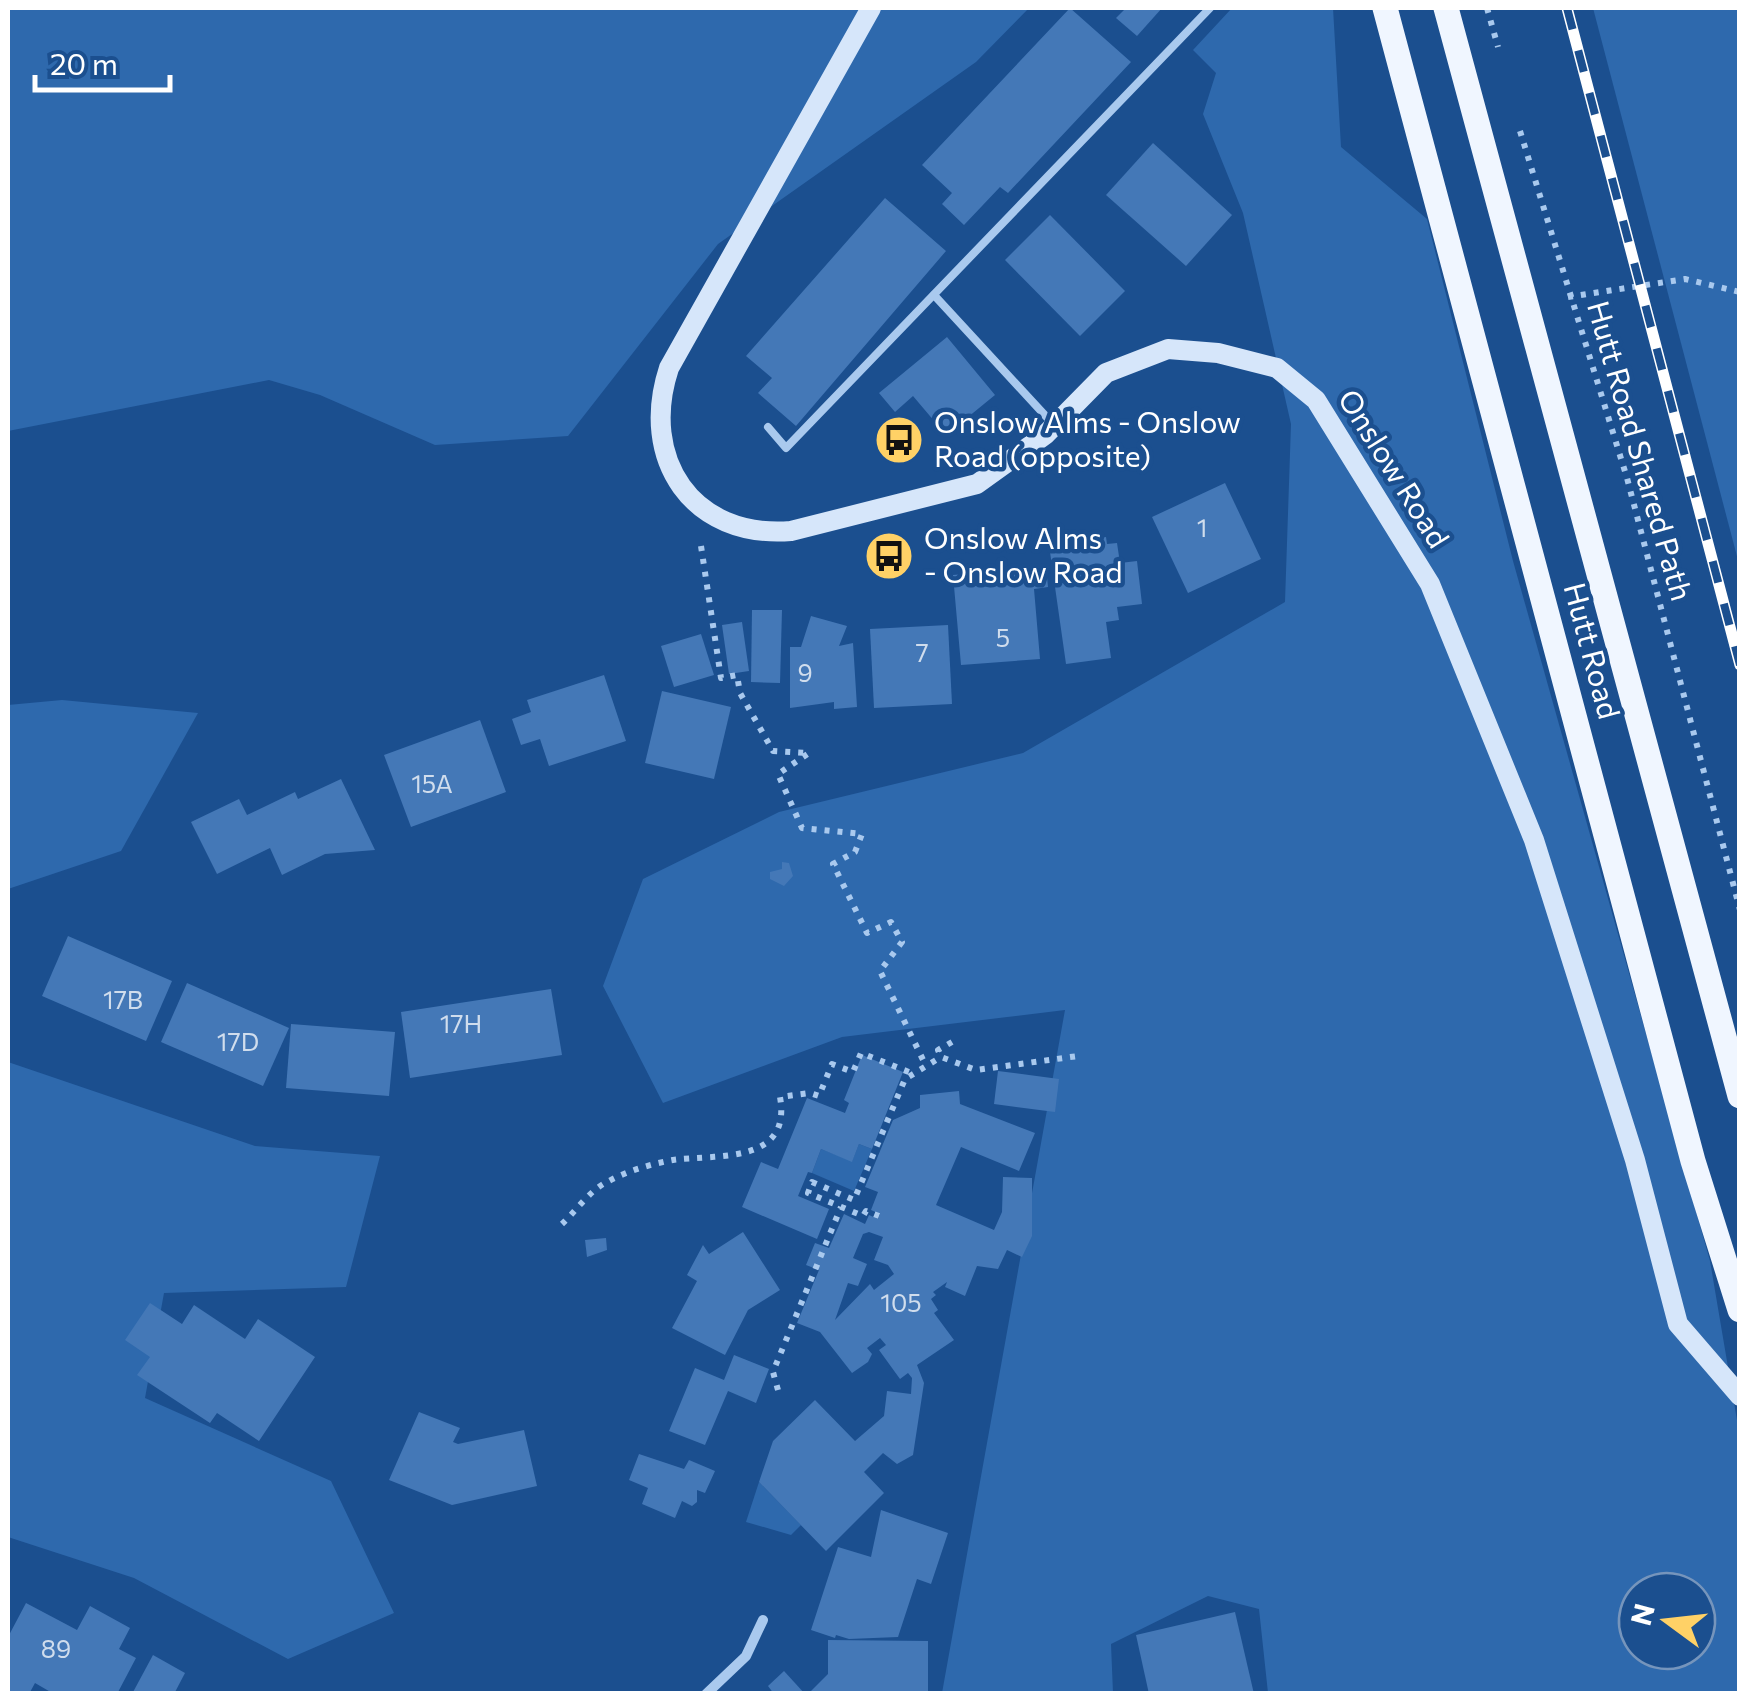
<svg xmlns="http://www.w3.org/2000/svg" width="1747" height="1701" font-family="Commissioner,sans-serif">
  <style>
    .green { fill: #2e69ad; fill-rule: evenodd }
    .building { fill: #4478b7; fill-rule: evenodd }
    .lines { fill: none; stroke-linecap: round; stroke-linejoin: round }
    .path { stroke: #a9c9ee; stroke-width: 6; stroke-dasharray: 5 8; stroke-linecap: butt }
    .lane { stroke: #a9c9ee; stroke-width: 8 }
    .street { stroke: #a9c9ee; stroke-width: 10 }
    .secondary { stroke: #d6e6fa; stroke-width: 20 }
    .primary { stroke: #f0f6ff; stroke-width: 25 }
    .rail-casing { stroke: #fff; stroke-width: 11 }
    .rail { stroke: #1b4f8f; stroke-width: 8; stroke-dasharray: 22; stroke-linecap: butt }
    .labels { text-anchor: middle; stroke-width: 9; stroke-linejoin: round; paint-order: stroke }
    .number-label { font-size: 25px; fill: #d0dded }
    .poi-label { font-size: 30px; fill: #fff; stroke: #1b4f8f; text-anchor: start }
    .street-label { font-size: 30px; fill: #fff; stroke: #1b4f8f }
  </style>
  <rect width="100%" height="100%" fill="#1b4f8f"/>
  <!-- green -->
  <g class="green">
    <path d="M8,8h1021l-53,54 -258,182 -150,192 -133,9 -115,-50 -51,-15 -261,51z"/>
    <path d="M1232,8h101l8,139 86,72 86,342 197,700 29,171v261h-471l-9,-84 -51,-13 -97,48 2,49h-171l123,-683 -223,27 -179,66 -60,-117 40,-107 136,-67 244,-59 262,-151 6,-178 -48,-211 -40,-99 13,-41 -23,-23zM1637,1591h60v60h-60z"/>
    <path d="M1593,8h146v556z"/>
    <path d="M62,700l136,13 -77,138 -113,38v-184z"/>
    <path d="M8,1062l247,84 125,10 -34,131 -182,6 -19,105 186,83 63,132 -106,46 -154,-81 -126,-41z"/>
    <path d="M859,1144l13,5 -18,42 -42,-18 9,-24 31,12z"/>
    <path d="M759,1482l42,43 -10,10 -45,-13z"/>
  </g>
  <!-- building -->
  <g class="building">
    <path d="M1070,8l61,54 -123,131 -8,-6 -36,38 -22,-21 10,-11 -30,-28z"/>
    <path d="M1126,8h36l-25,28 -21,-18z"/>
    <path d="M1153,143l79,72 -46,51 -80,-71z"/>
    <path d="M885,198l61,53 -150,175 -38,-33 14,-15 -26,-22z"/>
    <path d="M1050,215l75,76 -45,45 -75,-76z"/>
    <path d="M947,337l48,58 -49,40 -33,-39 -18,16 -16,-19z"/>
    <path d="M1225,483l36,76 -73,34 -36,-76z"/>
    <path d="M1106,537l1,7 10,-1 3,20 17,-2 5,43 -25,3 2,13 -13,2 5,36 -45,6 -17,-119z"/>
    <path d="M1046,567l2,20 -14,2 6,70 -79,6 -8,-90z"/>
    <path d="M752,610h30l-2,73 -29,-1z"/>
    <path d="M811,616l36,10 -8,20 14,-3 4,64 -23,2v-7l-44,6v-61h11z"/>
    <path d="M742,622l7,49 -20,3 -7,-49z"/>
    <path d="M948,625l4,79 -78,4 -4,-79z"/>
    <path d="M701,634l13,41 -40,12 -13,-41z"/>
    <path d="M604,675l22,66 -77,25 -9,-27 -19,6 -9,-26 19,-7 -4,-12z"/>
    <path d="M662,691l69,16 -17,72 -69,-16z"/>
    <path d="M480,720l26,72 -95,35 -27,-72z"/>
    <path d="M341,779l34,71 -50,4 -43,21 -12,-27 -53,26 -26,-52 48,-23 8,16 48,-23 3,7z"/>
    <path d="M782,862l7,1 4,13 -9,10 -14,-7v-7l12,-3z"/>
    <path d="M68,936l104,45 -26,60 -104,-45z"/>
    <path d="M187,983l102,45 -26,58 -102,-44z"/>
    <path d="M551,989l11,66 -152,23 -9,-66z"/>
    <path d="M291,1024l104,8 -6,64 -103,-8z"/>
    <path d="M862,1055l41,17 -31,77 -13,-5 -7,18 -31,-13 -9,24 -4,-1 -10,24 31,13 -12,30 -75,-32 19,-45 17,7 29,-71 38,15 4,-10 -5,-3z"/>
    <path d="M998,1071l61,8 -4,33 -61,-8z"/>
    <path d="M959,1091l1,13 75,29 -16,38 -58,-24 -25,58 58,25 8,-18 1,-35 29,1v58l-10,21 -15,-7 -9,19 -21,-3 -12,30 -20,-9 2,-5 -14,10 3,3 -5,4 7,11 -4,3 20,27 -37,25 7,18 -11,72 -16,9 -14,-11 -19,19 20,21 -58,58 -67,-69 14,-41 42,-41 40,41 29,-25 3,-25 24,3 1,-16 -4,-5 -8,6 -21,-29 7,-5 -6,-7 -13,10 5,6 -4,8 -16,11 -32,-41 -23,-9 22,-53 -13,-5 9,-22 14,5 15,-34 21,10 4,-9 9,4 2,-5 -9,-4 7,-18 -13,-5 28,-67 27,-12v-13zM869,1232l14,5 -9,23 14,5 6,9 -20,16 -4,-6 -35,36 13,-37 10,3 9,-22 -14,-6 10,-24z"/>
    <path d="M743,1232l37,58 -32,20 -23,45 -53,-27 25,-47 -10,-6 16,-30 6,9z"/>
    <path d="M606,1238l1,12 -20,7 -2,-17z"/>
    <path d="M150,1303l32,21 12,-19 51,34 13,-20 57,38 -56,84 -42,-28 -7,10 -73,-48 13,-18 -25,-17z"/>
    <path d="M734,1355l35,14 -13,34 -28,-12 -23,54 -36,-14 26,-63 29,12z"/>
    <path d="M419,1412l41,16 -7,14 5,2 66,-14 13,56 -85,19 -63,-25z"/>
    <path d="M639,1454l45,15 5,-9 26,11 -10,22 -8,-3v12l-5,4 -10,-5 -7,17 -33,-14 6,-16 -19,-8z"/>
    <path d="M881,1510l67,23 -17,51 -14,-5 -19,58 -49,2 -13,-4 -1,3 -24,-8 27,-83 33,10z"/>
    <path d="M26,1603l51,27 13,-24 40,22 -11,21 17,9 -19,36h-63l-19,-11 -6,11h-21v-57z"/>
    <path d="M1235,1612l19,82h-105l-13,-59z"/>
    <path d="M828,1640l100,1v53h-120l20,-20z"/>
    <path d="M153,1655l32,18 -11,21h-42z"/>
    <path d="M784,1671l21,23h-31l-6,-8z"/>
  </g>
  <g class="lines">
    <!-- path -->
    <g class="path">
      <path d="M1487,8l11,39"/>
      <path d="M1520,131l107,347 113,432"/>
      <path d="M1568,297l117,-18 55,13"/>
      <path d="M701,546l20,132 16,-3 3,18 33,58 36,2 -31,21 24,54 60,6 -7,18 -22,12 34,69 24,-11 11,20 -22,29 46,95"/>
      <path d="M952,1042l-14,8 3,7 35,13 102,-14"/>
      <path d="M879,1216l-13,-5 -3,5 -55,-23 4,-11 42,18 51,-121 36,-22"/>
      <path d="M562,1224c14,-13 28,-34 45,-42 20,-11 44,-18 66,-22 43,-6 119,5 107,-63l30,-4 9,3 13,-32 21,8 8,-19 53,21"/>
      <path d="M778,1390l-5,-18 4,-10 64,-155"/>
    </g>
    <!-- lane -->
    <g class="lane">
      <path d="M934,295l119,129"/>
      <path d="M768,427l18,21 424,-440"/>
    </g>
    <!-- street -->
    <path class="street" d="M706,1694l40,-38 17,-36"/>
    <!-- secondary -->
    <path class="secondary" d="M871,8l-202,360c-30,91 23,171 122,163l186,-47 68,-49 61,-62 62,-24 50,4 59,15 39,32 114,184 104,256 101,320 43,164 62,72"/>
    <!-- primary -->
    <g class="primary">
      <path d="M1385,8l308,1153 47,149"/>
      <path d="M1446,8l294,1088"/>
    </g>
    <!-- rail casing -->
    <g class="rail-casing">
      <path id="rail" d="M1567,8l173,657"/>
    </g>
    <!-- rail -->
    <use href="#rail" class="rail"/>
  </g>
  <!-- icons -->
  <defs>
    <g id="bus-disc" transform="scale(2.5)"><circle r="9.5" fill="#ffd166" stroke="#1b4f8f"/><path d="M-5-6H5V4H4V6H2V4H-2V6H-4V4H-5ZM-3.5-4V0h7V-4ZM-3.5 1.2v1.5H-2V1.2ZM2 1.2v1.5H3.5V1.2Z" fill="#111"/></g>
  </defs>
  <g fill-rule="evenodd">
    <use href="#bus-disc" x="899" y="440"/>
    <use href="#bus-disc" x="889" y="556"/>
  </g>
  <g class="labels">
    <!-- number labels -->
    <g class="number-label">
      <text x="1202" y="537">1</text>
      <text x="1003" y="647">5</text>
      <text x="922" y="662">7</text>
      <text x="805" y="682">9</text>
      <text x="432" y="793">15A</text>
      <text x="123" y="1009">17B</text>
      <text x="461" y="1033">17H</text>
      <text x="238" y="1051">17D</text>
      <text x="901" y="1312">105</text>
      <text x="56" y="1658">89</text>
    </g>
    <!-- poi labels -->
    <g class="poi-label">
      <text x="934" y="433">Onslow Alms - Onslow<tspan x="934" dy="34">Road (opposite)</tspan></text>
      <text x="924" y="549">Onslow Alms<tspan x="924" dy="34">- Onslow Road</tspan></text>
    </g>
    <!-- street labels -->
    <g class="street-label">
      <text transform="translate(1639 451) rotate(74)" y="10">Hutt Road Shared Path</text>
      <text transform="translate(1393 469) rotate(58)" y="10">Onslow Road</text>
      <text transform="translate(1591 651) rotate(75)" y="10">Hutt Road</text>
    </g>
  </g>
  <!-- border -->
  <rect width="1747" height="1701" fill="none" stroke="#ffffff" stroke-width="20"/>
  <!-- north arrow -->
  <g transform="translate(1667 1621) rotate(285)"><circle r="48" fill="#1b4f8f" stroke="#7695bc" stroke-width="2.5"/>
  <path d="M0-8L18 38L0 25L-18 38Z" fill="#ffd166"/>
  <text y="-15" font-size="28" font-weight="bold" text-anchor="middle" fill="#ffffff">N</text>
  </g>
  <!-- scale -->
  <path d="M35 75v15h135v-15" fill="none" stroke="#ffffff" stroke-width="5"/>
  <text x="50" y="75" font-size="30" fill="#ffffff" stroke="#1b4f8f" stroke-width="8" paint-order="stroke">20 m</text>
</svg>
